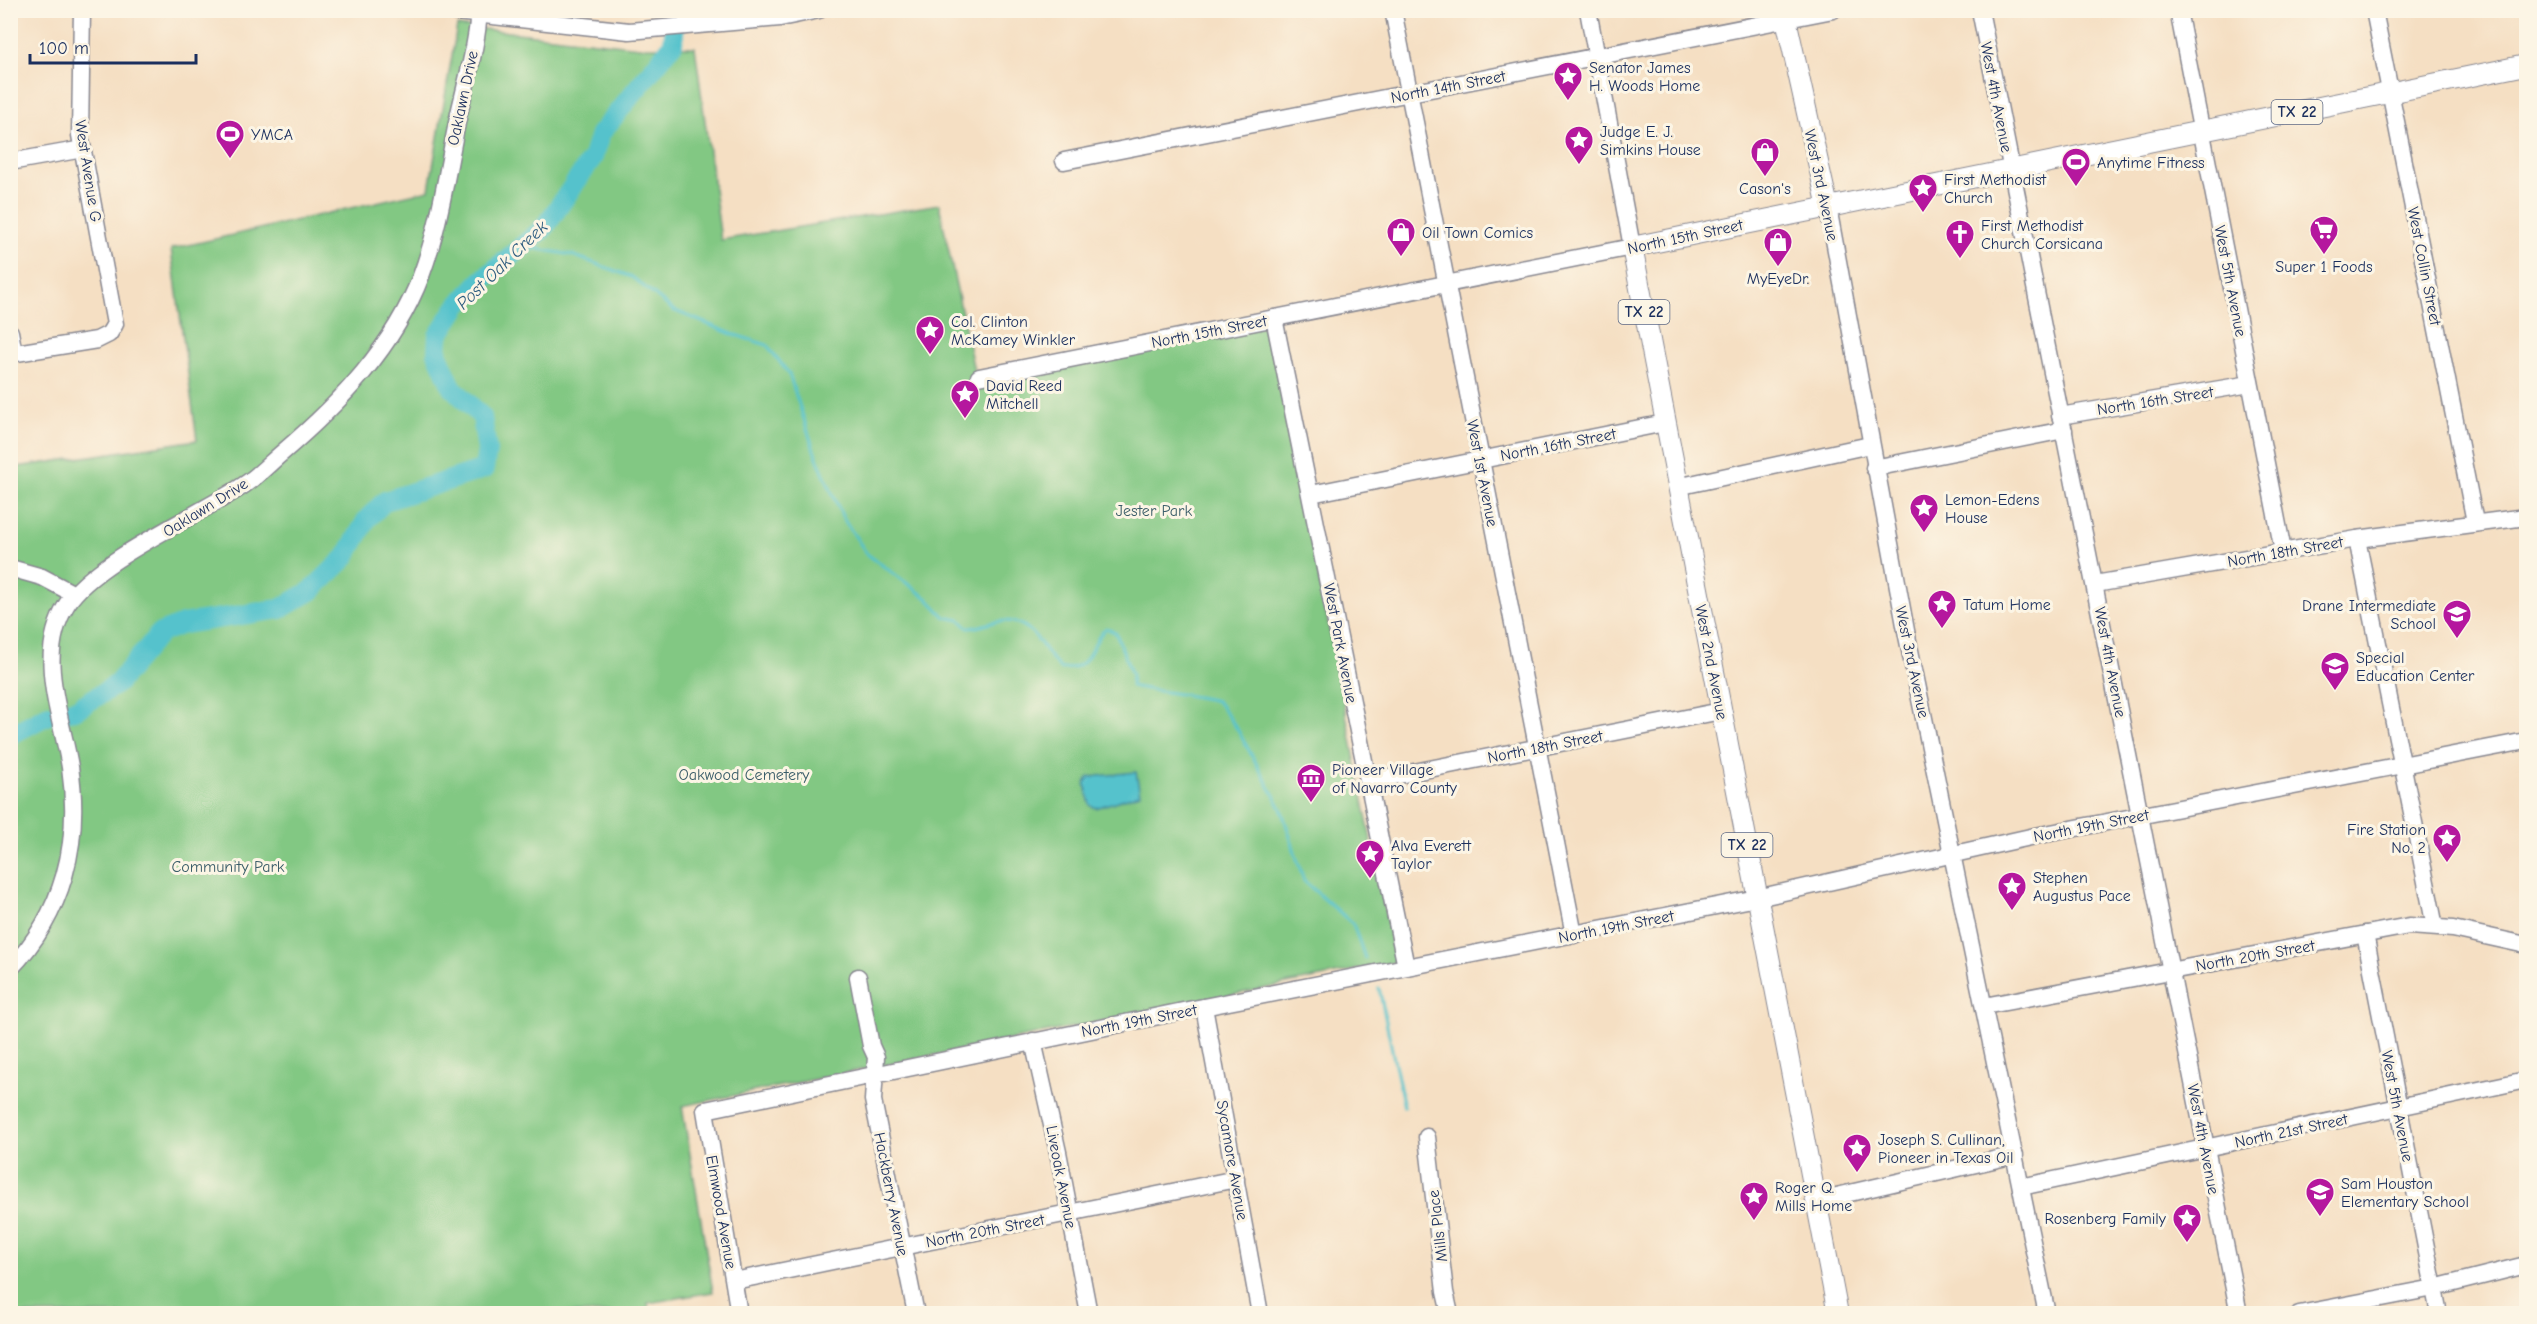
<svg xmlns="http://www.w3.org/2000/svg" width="2537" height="1324" font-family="'Comic Neue',sans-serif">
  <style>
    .green { fill: #82c883; stroke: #4e7c70; stroke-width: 1.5 }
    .water { fill: #54c2cc; stroke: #387895; stroke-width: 1.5 }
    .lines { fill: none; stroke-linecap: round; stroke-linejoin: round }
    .stream { stroke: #54c2cc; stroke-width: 3 }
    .river { stroke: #54c2cc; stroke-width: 20 }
    .minor-casing { stroke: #888790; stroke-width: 19 }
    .major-casing { stroke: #888790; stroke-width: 22 }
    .minor { stroke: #fff; stroke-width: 16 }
    .major { stroke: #fff; stroke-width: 20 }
    .labels { text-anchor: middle; stroke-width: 6; stroke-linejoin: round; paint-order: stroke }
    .shield { fill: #fcf5e5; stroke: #5e6a86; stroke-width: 1.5 }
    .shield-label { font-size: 15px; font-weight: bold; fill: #1b2f5e }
    .poi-label { font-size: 16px; fill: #1b2f5e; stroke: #fcf5e5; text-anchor: start }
    .street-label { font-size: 16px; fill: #1b2f5e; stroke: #fcf5e5 }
    .park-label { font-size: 16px; fill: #3a5d69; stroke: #fcf5e5 }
    .water-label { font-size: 18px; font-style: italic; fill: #2c5b7f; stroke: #fcf5e5 }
  </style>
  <rect width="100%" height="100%" fill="#fcf5e5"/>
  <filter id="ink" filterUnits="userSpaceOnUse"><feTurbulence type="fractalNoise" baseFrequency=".0167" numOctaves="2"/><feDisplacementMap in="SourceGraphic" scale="12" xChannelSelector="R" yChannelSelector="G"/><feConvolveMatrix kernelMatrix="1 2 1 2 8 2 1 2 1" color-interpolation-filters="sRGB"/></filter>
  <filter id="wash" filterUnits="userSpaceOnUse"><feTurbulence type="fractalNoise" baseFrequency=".008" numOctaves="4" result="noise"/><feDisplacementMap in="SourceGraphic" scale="24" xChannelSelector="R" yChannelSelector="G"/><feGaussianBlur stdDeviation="1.35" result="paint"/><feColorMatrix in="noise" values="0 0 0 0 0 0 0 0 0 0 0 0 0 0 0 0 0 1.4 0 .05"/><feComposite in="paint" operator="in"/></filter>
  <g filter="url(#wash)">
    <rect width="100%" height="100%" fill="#f5dfc3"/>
    <!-- green -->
    <path class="green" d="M457,26l183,21h55l26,193 218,-36 38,181 292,-60 126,637 -713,144 31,186 -65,11 1,10 -638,1v-846l186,-28 -26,-191 258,-59z"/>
    <!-- water -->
    <path class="water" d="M1136,772l4,22 -44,14 -6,-3 -5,-22 4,-6z"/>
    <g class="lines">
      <!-- stream -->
      <g class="stream">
        <path d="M521,246l51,9 60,22 41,33 59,24 35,11 22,29 26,79 28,65 24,36 60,44 18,19 15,3 8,8c13,0 23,-7 36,-7 33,0 37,31 57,48 31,-1 26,-18 42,-38l3,-3 10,5 16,42 -1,11c28,6 57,8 86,15l19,26 45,81 23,73 49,43 12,34"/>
        <path d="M1379,988l25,119"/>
      </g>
      <!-- river -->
      <g class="river">
        <path d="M68,711l7,-1 42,-26 43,-51 23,-9 97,-15 31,-18 35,-34 21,-38 18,-18 99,-32 3,-19 -5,-33 -30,-30 -15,-34 1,-17 20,-31 23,-24 63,-53 49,-71 7,-23 73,-90 3,-34"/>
        <path d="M10,735l38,-20"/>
      </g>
    </g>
  </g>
  <g filter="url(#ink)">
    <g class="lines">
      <!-- minor casing -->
      <g class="minor-casing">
        <g id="minor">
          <path d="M438,10l191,21 151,-13 39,-8"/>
          <path d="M1393,10l181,925"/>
          <path d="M1980,10l259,1304"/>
          <path d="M2178,10l105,541"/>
          <path d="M2374,10l101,512"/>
          <path d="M1064,161l769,-151"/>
          <path d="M10,162l73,-13"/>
          <path d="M1828,207l79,429 140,678"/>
          <path d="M1274,318l132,649"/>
          <path d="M10,332l4,21"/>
          <path d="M10,354l87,-14 12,-6 6,-10 -35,-189 2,-125"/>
          <path d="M979,377l653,-130 -44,-237"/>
          <path d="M2060,416l190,-32"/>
          <path d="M1874,468l190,-38"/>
          <path d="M1677,487l193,-42"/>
          <path d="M1311,494l354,-71"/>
          <path d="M2357,539l78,388"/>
          <path d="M10,568l32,9 32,17"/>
          <path d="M2095,584l262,-45 169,-22"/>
          <path d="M1369,781l352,-70"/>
          <path d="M2365,934l74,380"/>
          <path d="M10,969c54,-56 71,-127 60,-202 -9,-54 -35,-112 -3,-163 27,-43 131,-88 177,-119 14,-9 26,-22 39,-33 57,-49 111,-105 138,-176 19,-51 26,-105 37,-158 5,-24 23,-87 20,-108"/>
          <path d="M858,977l13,69 5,11 -3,43 43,214"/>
          <path d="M1984,1006l425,-80 44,3 73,16"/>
          <path d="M1204,1007l56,307"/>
          <path d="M1033,1041l25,111 31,162"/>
          <path d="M1427,1137l18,155 5,22"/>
          <path d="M2021,1187l505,-107"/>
          <path d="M1815,1201l200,-46"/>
          <path d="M734,1281l502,-102"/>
          <path d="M739,1314l-34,-204 478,-99 574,-113 278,-62 491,-95"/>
          <path d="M2299,1314l135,-26 92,-23"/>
        </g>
      </g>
      <!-- major casing -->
      <g class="major-casing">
        <g id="major">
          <path d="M1784,10l44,197"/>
          <path d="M1838,1314l-206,-1067 894,-182"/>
        </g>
      </g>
      <!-- minor -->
      <use href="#minor" class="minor"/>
      <!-- major -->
      <use href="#major" class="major"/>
    </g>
  </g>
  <!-- icons -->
  <defs>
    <g id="sight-pin" transform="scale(1.5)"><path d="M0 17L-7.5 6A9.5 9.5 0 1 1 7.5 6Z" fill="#b5179e" stroke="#fcf5e5"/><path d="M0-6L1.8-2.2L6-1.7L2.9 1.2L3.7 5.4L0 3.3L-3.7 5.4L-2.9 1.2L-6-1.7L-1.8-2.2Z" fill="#fff"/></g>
    <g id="stadium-pin" transform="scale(1.5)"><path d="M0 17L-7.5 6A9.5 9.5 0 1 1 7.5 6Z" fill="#b5179e" stroke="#fcf5e5"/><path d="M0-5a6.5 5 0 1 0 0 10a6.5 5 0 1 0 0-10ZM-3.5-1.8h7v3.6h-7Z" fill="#fff"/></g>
    <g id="shop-pin" transform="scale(1.5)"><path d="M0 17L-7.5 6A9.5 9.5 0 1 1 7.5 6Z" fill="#b5179e" stroke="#fcf5e5"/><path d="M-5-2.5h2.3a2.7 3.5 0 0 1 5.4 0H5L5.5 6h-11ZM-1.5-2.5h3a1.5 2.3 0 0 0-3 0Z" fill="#fff"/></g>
    <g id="supermarket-pin" transform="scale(1.5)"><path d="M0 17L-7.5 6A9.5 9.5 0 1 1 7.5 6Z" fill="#b5179e" stroke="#fcf5e5"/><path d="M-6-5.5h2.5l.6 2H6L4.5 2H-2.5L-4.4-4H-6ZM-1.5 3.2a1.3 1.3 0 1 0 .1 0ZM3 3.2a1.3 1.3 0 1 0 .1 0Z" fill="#fff"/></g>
    <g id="church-pin" transform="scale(1.5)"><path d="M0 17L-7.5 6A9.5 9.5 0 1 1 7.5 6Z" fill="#b5179e" stroke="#fcf5e5"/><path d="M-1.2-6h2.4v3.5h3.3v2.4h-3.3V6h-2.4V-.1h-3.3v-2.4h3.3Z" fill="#fff"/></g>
    <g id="school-pin" transform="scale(1.5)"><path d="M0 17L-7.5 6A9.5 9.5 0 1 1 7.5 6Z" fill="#b5179e" stroke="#fcf5e5"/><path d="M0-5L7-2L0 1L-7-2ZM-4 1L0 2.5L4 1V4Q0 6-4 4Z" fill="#fff"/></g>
    <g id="museum-pin" transform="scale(1.5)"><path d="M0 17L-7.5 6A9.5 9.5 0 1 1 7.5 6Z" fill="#b5179e" stroke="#fcf5e5"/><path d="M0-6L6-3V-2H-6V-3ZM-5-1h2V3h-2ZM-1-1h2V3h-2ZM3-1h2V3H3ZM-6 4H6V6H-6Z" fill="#fff"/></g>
  </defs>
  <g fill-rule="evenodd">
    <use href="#sight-pin" x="1568" y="76"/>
    <use href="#stadium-pin" x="230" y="134"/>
    <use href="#sight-pin" x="1579" y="140"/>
    <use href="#shop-pin" x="1765" y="152"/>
    <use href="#stadium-pin" x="2076" y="162"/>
    <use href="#sight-pin" x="1923" y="188"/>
    <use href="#supermarket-pin" x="2324" y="230"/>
    <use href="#shop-pin" x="1401" y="232"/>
    <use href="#church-pin" x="1960" y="234"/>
    <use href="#shop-pin" x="1778" y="242"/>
    <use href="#sight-pin" x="930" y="330"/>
    <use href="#sight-pin" x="965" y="394"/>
    <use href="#sight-pin" x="1924" y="508"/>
    <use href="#sight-pin" x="1942" y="604"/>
    <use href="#school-pin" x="2457" y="614"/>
    <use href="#school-pin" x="2335" y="666"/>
    <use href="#museum-pin" x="1311" y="778"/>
    <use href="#sight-pin" x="2447" y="838"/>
    <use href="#sight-pin" x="1370" y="854"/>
    <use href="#sight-pin" x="2012" y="886"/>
    <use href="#sight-pin" x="1857" y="1148"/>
    <use href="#school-pin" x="2320" y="1192"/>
    <use href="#sight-pin" x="1754" y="1196"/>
    <use href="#sight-pin" x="2187" y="1218"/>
  </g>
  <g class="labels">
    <!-- shield labels -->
    <g class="shield">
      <rect x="2271.5" y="100" width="51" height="24" rx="4.5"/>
      <rect x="1618.5" y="300" width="51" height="24" rx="4.5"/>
      <rect x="1721.5" y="833" width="51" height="24" rx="4.5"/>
    </g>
    <g class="shield-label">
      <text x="2297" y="117">TX 22</text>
      <text x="1644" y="317">TX 22</text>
      <text x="1747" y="850">TX 22</text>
    </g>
    <!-- poi labels -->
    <g class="poi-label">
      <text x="1589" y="73">Senator James<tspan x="1589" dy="18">H. Woods Home</tspan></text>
      <text x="1600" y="137">Judge E. J.<tspan x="1600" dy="18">Simkins House</tspan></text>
      <text x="251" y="140">YMCA</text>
      <text x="2097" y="168">Anytime Fitness</text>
      <text x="1944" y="185">First Methodist<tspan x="1944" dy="18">Church</tspan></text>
      <text x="1765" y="194" text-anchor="middle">Cason's</text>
      <text x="1981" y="231">First Methodist<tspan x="1981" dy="18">Church Corsicana</tspan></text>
      <text x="1422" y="238">Oil Town Comics</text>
      <text x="2324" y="272" text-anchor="middle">Super 1 Foods</text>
      <text x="1778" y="284" text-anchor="middle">MyEyeDr.</text>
      <text x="951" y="327">Col. Clinton<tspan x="951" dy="18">McKamey Winkler</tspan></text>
      <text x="986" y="391">David Reed<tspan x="986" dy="18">Mitchell</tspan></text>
      <text x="1945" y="505">Lemon-Edens<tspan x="1945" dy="18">House</tspan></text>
      <text x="1963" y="610">Tatum Home</text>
      <text x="2436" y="611" text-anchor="end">Drane Intermediate<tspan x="2436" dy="18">School</tspan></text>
      <text x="2356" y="663">Special<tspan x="2356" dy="18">Education Center</tspan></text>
      <text x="1332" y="775">Pioneer Village<tspan x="1332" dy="18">of Navarro County</tspan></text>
      <text x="2426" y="835" text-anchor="end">Fire Station<tspan x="2426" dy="18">No. 2</tspan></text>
      <text x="1391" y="851">Alva Everett<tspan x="1391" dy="18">Taylor</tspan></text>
      <text x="2033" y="883">Stephen<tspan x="2033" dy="18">Augustus Pace</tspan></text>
      <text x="1878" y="1145">Joseph S. Cullinan,<tspan x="1878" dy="18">Pioneer in Texas Oil</tspan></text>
      <text x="2341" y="1189">Sam Houston<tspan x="2341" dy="18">Elementary School</tspan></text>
      <text x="1775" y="1193">Roger Q.<tspan x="1775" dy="18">Mills Home</tspan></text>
      <text x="2166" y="1224" text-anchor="end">Rosenberg Family</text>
    </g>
    <!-- street labels -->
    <g class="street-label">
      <text transform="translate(1448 86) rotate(-11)" y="6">North 14th Street</text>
      <text transform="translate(1997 97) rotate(79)" y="6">West 4th Avenue</text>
      <text transform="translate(462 98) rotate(-78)" y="6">Oaklawn Drive</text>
      <text transform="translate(89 171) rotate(81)" y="6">West Avenue G</text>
      <text transform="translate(1822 185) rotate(78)" y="6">West 3rd Avenue</text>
      <text transform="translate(1685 236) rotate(-12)" y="6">North 15th Street</text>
      <text transform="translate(2425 266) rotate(79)" y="6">West Collin Street</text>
      <text transform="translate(2231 281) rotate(79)" y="6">West 5th Avenue</text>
      <text transform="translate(1209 331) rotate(-11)" y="6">North 15th Street</text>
      <text transform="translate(2155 400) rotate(-9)" y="6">North 16th Street</text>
      <text transform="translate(1558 444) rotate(-11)" y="6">North 16th Street</text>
      <text transform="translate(1483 473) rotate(79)" y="6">West 1st Avenue</text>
      <text transform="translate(205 507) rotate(-32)" y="6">Oaklawn Drive</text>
      <text transform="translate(2285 551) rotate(-10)" y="6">North 18th Street</text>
      <text transform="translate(1341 643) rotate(79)" y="6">West Park Avenue</text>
      <text transform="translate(1712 662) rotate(79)" y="6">West 2nd Avenue</text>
      <text transform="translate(1913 662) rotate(78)" y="6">West 3rd Avenue</text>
      <text transform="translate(2111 662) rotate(79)" y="6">West 4th Avenue</text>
      <text transform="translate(1545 746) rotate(-11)" y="6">North 18th Street</text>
      <text transform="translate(2091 825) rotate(-11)" y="6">North 19th Street</text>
      <text transform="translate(1616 926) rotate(-11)" y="6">North 19th Street</text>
      <text transform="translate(2255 955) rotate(-10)" y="6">North 20th Street</text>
      <text transform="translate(1139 1020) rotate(-11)" y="6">North 19th Street</text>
      <text transform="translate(2398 1106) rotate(79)" y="6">West 5th Avenue</text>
      <text transform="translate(2291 1130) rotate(-12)" y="6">North 21st Street</text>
      <text transform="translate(2204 1139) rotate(79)" y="6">West 4th Avenue</text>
      <text transform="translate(1233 1160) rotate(80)" y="6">Sycamore Avenue</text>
      <text transform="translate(1062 1177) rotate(79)" y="6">Liveoak Avenue</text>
      <text transform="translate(892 1194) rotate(79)" y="6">Hackberry Avenue</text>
      <text transform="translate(722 1212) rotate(80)" y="6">Elmwood Avenue</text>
      <text transform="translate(1437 1226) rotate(-97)" y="6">Mills Place</text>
      <text transform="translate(985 1230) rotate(-11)" y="6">North 20th Street</text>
    </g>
    <!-- park labels -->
    <g class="park-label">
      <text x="1154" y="516">Jester Park</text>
      <text x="744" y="780">Oakwood Cemetery</text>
      <text x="228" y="872">Community Park</text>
    </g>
    <!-- water labels -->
    <g class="water-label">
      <text transform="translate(502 265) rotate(-44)" y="6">Post Oak Creek</text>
    </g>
  </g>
  <!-- margin -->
  <rect width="2537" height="1324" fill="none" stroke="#fcf5e5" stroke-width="36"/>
  <!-- scale -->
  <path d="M30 54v9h166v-9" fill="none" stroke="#1b2f5e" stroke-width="3"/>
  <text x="39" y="54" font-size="18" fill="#1b2f5e" stroke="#fcf5e5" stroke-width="4.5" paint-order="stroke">100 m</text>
</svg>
